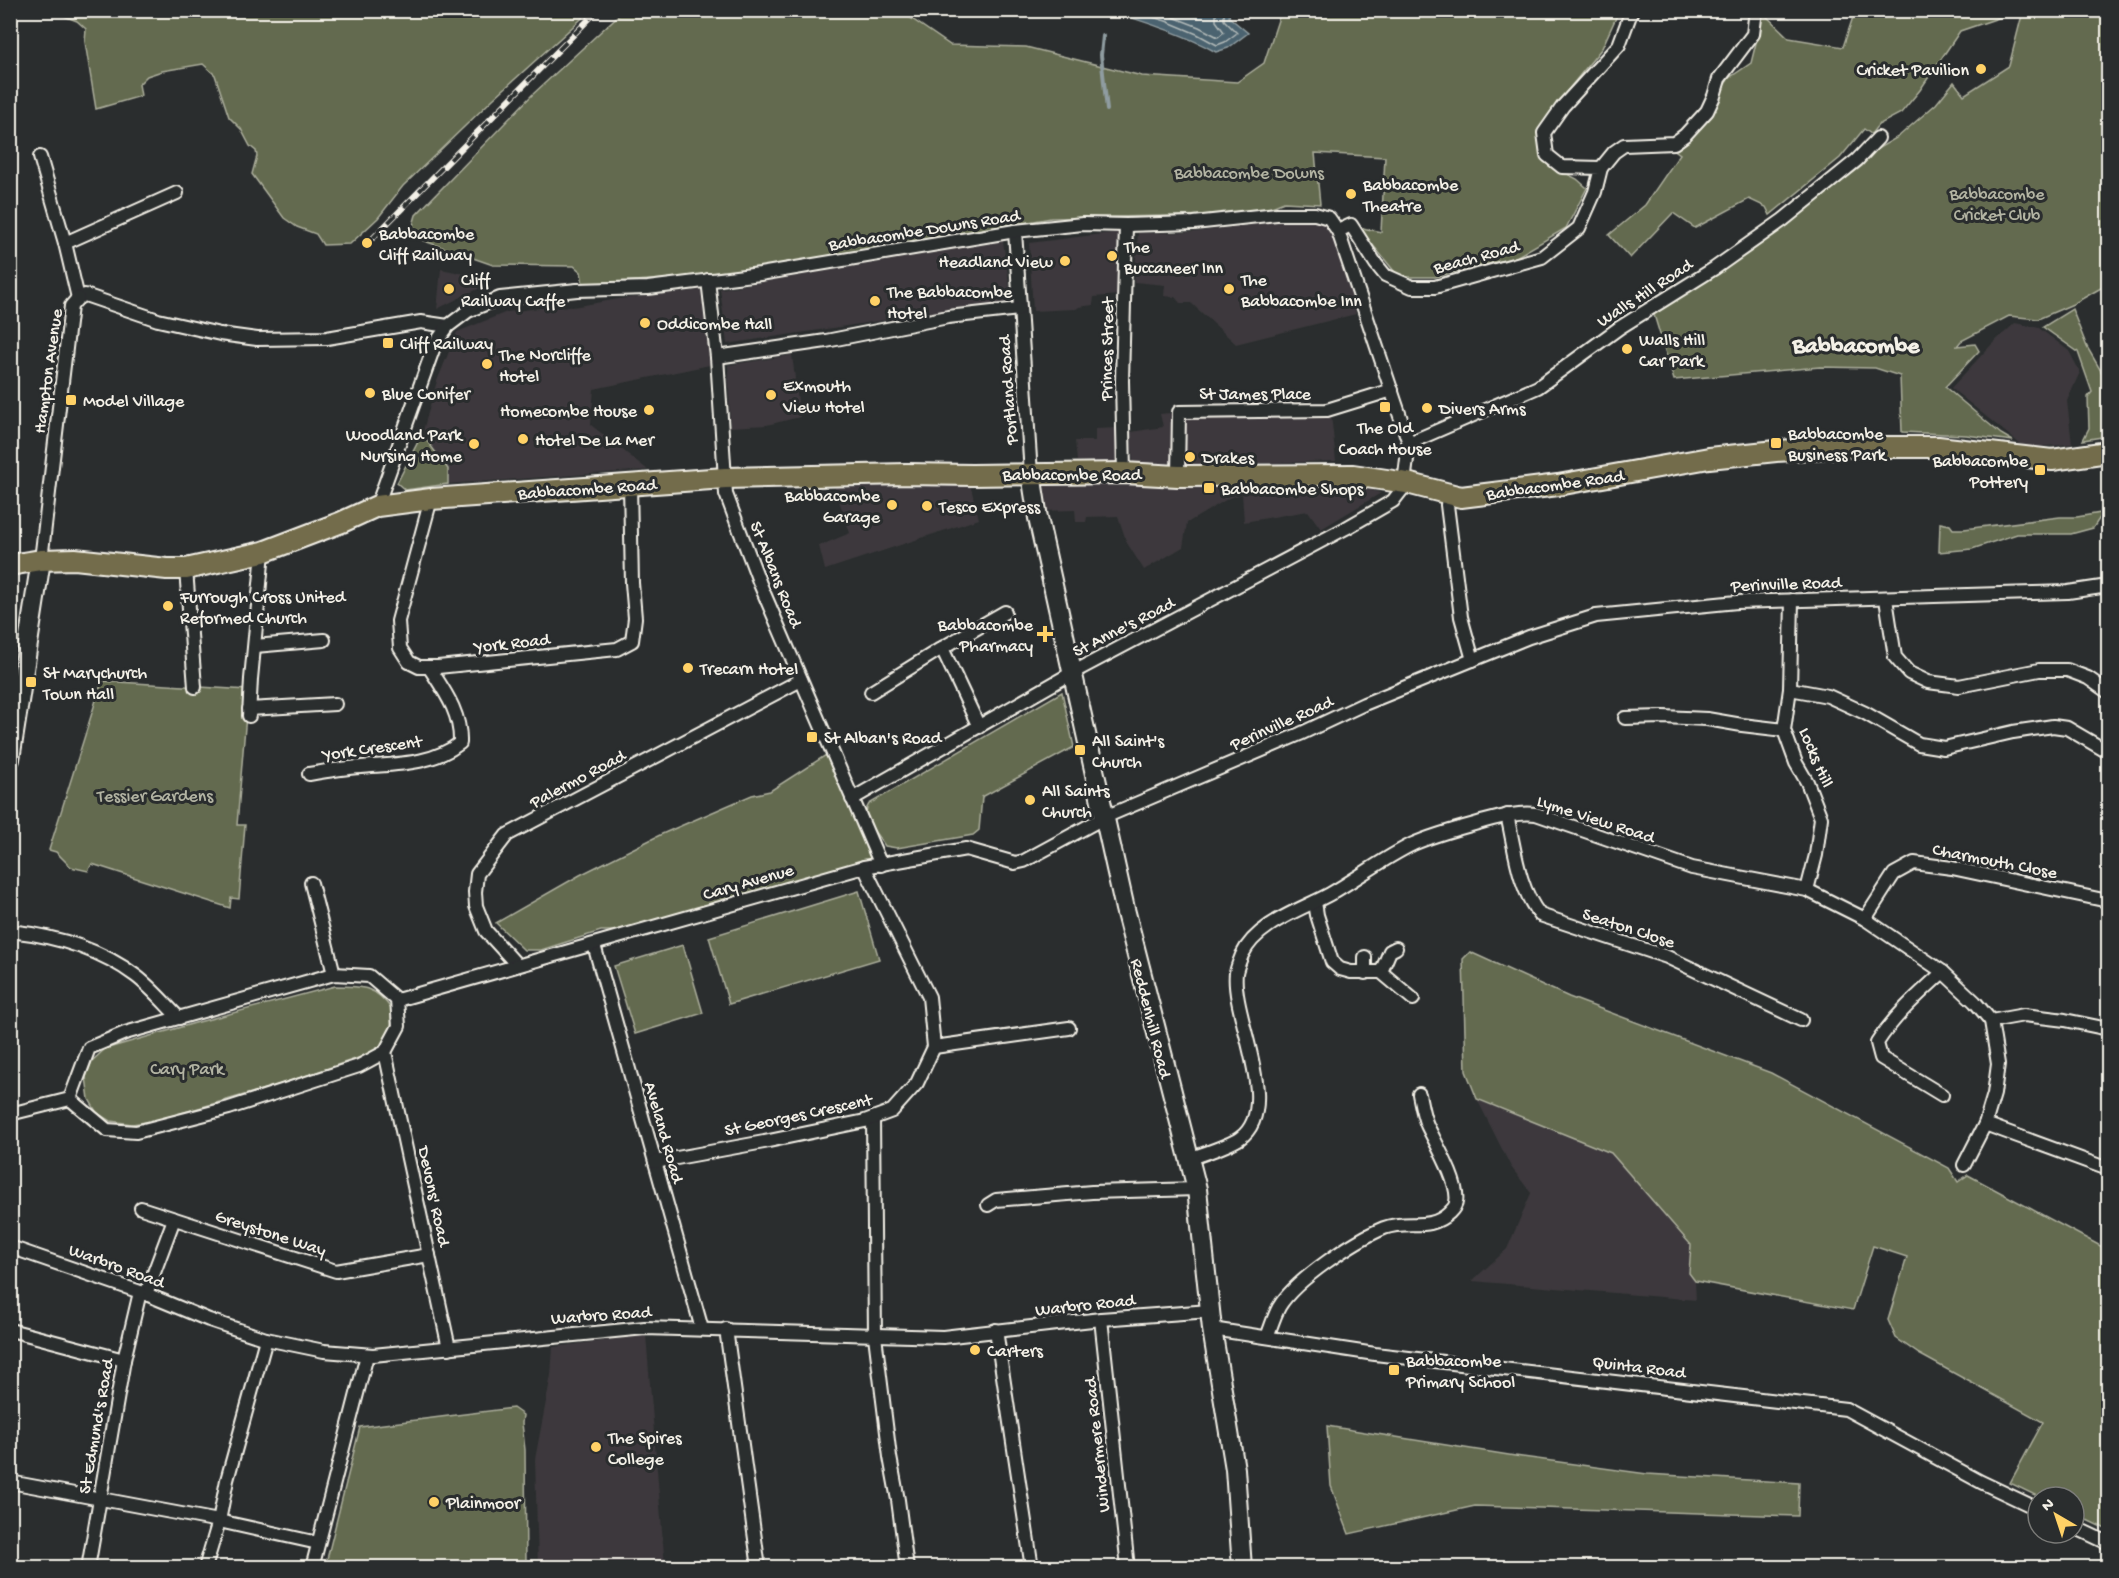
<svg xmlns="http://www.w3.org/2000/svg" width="2119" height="1578" font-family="'Gochi Hand',sans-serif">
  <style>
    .built { fill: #3c393c }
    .green { fill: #636a4f; stroke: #acae9c; stroke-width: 1.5 }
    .water { fill: #4c6470; stroke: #8f9ca0; stroke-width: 1.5 }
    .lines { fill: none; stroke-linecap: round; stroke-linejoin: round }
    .shore { stroke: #b1b9b8; stroke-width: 1.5 }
    .stream { stroke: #8f9ca0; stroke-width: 4 }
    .street-casing { stroke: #f4f1e8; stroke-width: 16 }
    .secondary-casing { stroke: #f4f1e8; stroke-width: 22 }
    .primary-casing { stroke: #f4f1e8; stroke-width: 24 }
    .street { stroke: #2a2d2e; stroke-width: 12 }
    .secondary { stroke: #2a2d2e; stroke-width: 18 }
    .primary { stroke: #736c4b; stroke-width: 20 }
    .rail-casing { stroke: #f4f1e8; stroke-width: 6 }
    .rail { stroke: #2a2d2e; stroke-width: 4; stroke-dasharray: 11; stroke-linecap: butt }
    .poi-dot { fill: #ffd166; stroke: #2a2d2e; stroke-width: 2 }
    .labels { text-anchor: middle; stroke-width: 6; stroke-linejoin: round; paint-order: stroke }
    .poi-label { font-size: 18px; fill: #f4f1e8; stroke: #2a2d2e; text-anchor: start }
    .park-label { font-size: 18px; fill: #b3b4a3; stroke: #2a2d2e }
    .street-label { font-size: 18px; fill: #f4f1e8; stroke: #2a2d2e }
    .district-label { font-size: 24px; font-weight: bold; fill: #f4f1e8; stroke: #2a2d2e }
  </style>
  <rect width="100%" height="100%" fill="#2a2d2e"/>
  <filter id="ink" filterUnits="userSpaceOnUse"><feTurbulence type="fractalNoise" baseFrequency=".0167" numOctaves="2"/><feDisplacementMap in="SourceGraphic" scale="12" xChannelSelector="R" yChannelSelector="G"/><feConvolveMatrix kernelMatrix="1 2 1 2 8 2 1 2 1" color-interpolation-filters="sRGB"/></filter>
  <g filter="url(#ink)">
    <!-- built -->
    <g class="built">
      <path d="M1321,216l11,16 10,26 14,56 -120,30 -45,-41h-11l-5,-6 -11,-1 1,-11 -31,-3 4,-49 55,-1z"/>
      <path d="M1118,232l5,55 -3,8 -26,2 -1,8 -14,2 -3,2 -43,2 -4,-68z"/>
      <path d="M1003,241l9,60 -285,43 -7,-55z"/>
      <path d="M441,269l44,9 -1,8 -47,23z"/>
      <path d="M701,290l9,75 -116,24 -3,36 57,45 -200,14v-15l-26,-35 15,-53 20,-49 50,-20 49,-6 17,1 45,-8z"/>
      <path d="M2015,323l24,5 30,23 11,21 -13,29 5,43 -47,4 -74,-60 41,-44z"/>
      <path d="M792,355l8,62 -33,8 -37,2 -2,-62z"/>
      <path d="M1179,412l152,2 5,47 -153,5 -8,-3 -42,1 -2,-32 32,-5 -3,-13z"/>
      <path d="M1118,428l-2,35 -39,-2 -2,-20h20v-12z"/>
      <path d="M1043,482h302l36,11 -60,36 -13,-18 -64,11 -2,-28 -13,4 -42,25 -4,24 -39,23 -17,-27 -9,-27 -31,1 -1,5h-10l-1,-12 -31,1z"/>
      <path d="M833,483l137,1 9,35 -154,51 -6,-24 31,-13z"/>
      <path d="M1477,1099l134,54 80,93 -2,27 6,8 1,19 -224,-19 35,-32 24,-56 -20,-26z"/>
      <path d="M646,1335l19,232h-127l-3,-108 16,-84 2,-28z"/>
    </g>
    <!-- green -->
    <g class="green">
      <path d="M854,10l55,7 41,28 76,2 116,29 95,6 27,-19 17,-52 232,-1 22,5 8,-5 76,1 -17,37 -38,47 -25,39 5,28 33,17 10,9 -21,40 -50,29 -81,20h-36l-41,-50 23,5 4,-75 -70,-4 5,51 -36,-2 -15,6 -40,7 -178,3 -284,51 -66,8 -118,7 -2,-12 -7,-6 -81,-1 -83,-29 6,-21 116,-120 91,-84z"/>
      <path d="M51,11h539l-97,88 -90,87 -25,32 -28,26 -27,1 -7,-11 -19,-7 -13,-9 -32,-44 5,-18 -1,-5 -6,-5 -9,-17 -12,-12 -14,-42 -12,-11 -41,7 -15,5 -8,8 2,12 -45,13 -11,-67 1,-13 -9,-8z"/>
      <path d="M1761,11l28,27 54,9 12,-36h164l-59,20 -40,59 -19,23 -23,12 -7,9 -7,-5 -24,29 -70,57 -4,-8 -17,-8 -54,29 -22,-15 -43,45 -21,-23 36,-30 35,-51 -8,-6 19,-11 38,-59 22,-15 7,-28z"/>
      <path d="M2023,11h85v273l-35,20 -35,15 -29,-3 -48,25 -4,5 18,-2 4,7 -34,36 56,47 12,7 -47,-6 -64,-3 -2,-56 -25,-8 -55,-1 -146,13 -23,-75 136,-81 75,-58 15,-17 21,-12 38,-33 18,-22 10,13 45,-29z"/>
      <path d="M2072,309l15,38 21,36v53l-25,4 6,-12 -1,-31 4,-5 -14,-40 -35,-25z"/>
      <path d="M422,434l26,35v15l-43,6 -8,-7z"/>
      <path d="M2101,513v3l-8,12 -22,6h-54l-45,15 -33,3 1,-29 10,2 3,4h11l96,-12h17z"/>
      <path d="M102,681l146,9 -11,135h8l-6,74 -8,-1 -1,10 -138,-44 -4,7 -17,-4 -15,-15 -7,-2z"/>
      <path d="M1062,692l12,55 -92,50 -3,33 -6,5 -76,13 -12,-2c-7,-11 -26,-29 -16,-42z"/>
      <path d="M826,755l49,106 -249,70h-25l-60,19h-17l-28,-27 84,-48 82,-41 90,-39 18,-4z"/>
      <path d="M859,891l20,68 -150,45 -20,-67z"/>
      <path d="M683,945l20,68 -68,21 -21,-68z"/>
      <path d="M1470,952l99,45 202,76 178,95 9,14 10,-7 140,75v280l-34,-16v-17h-35l-29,-14 33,-61 -124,-68 -23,-16 -8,-18 19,-63 -34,-11 -20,64 -158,-29 -6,-8 2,-28 -80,-92 -134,-54 -11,-28 -3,-112z"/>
      <path d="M335,986c27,0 41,0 57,24l-1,18 -7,15 -14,11 -95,32 -122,35 -21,3 -22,-3 -13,-8 -8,-14 -3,-22 6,-16 13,-12 90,-26z"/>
      <path d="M513,1408l10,7 -1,8 3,27 1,117h-201l35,-140z"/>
      <path d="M1327,1426l188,30 132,18 152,9 -1,33 -323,-10 -126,28 -18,-48z"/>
    </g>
    <!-- water -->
    <path class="water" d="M1111,11h119l-1,6 19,16 -20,15 -12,4c-34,-19 -69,-29 -105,-41z"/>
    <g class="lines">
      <!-- shore -->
      <g class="shore">
        <path d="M1129,10l37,11 31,13 20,11 8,-3 12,-9 -13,-13v-10"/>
        <path d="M1155,10l44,17 19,10 6,-5 -8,-11v-11"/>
      </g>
      <!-- stream -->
      <path class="stream" d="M1103,36l-2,19 6,55"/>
      <!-- street casing -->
      <g class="street-casing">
        <g id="street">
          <path d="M40,157l25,86 13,55"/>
          <path d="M1601,168l13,-16 10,-7 50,-2 11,-8 22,-24 7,-15 5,-17 34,-45 3,-24"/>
          <path d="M1015,231l16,243"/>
          <path d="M1338,231l13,-6 25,39 9,11 27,12h23l107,-30 37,-29 16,-36 6,-24 -39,-1 -15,-12 -3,-22 19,-27 56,-61 13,-35"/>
          <path d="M65,243l112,-50"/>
          <path d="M708,280l9,77 9,137 34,90 121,281"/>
          <path d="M78,298l7,-3 73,25 62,14 37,5 70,-1 94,-16 27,4"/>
          <path d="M717,357l109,-16 122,-24 71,-8"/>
          <path d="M1409,443l129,-56 81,-59 96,-60 68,-48 74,-60 21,-22"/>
          <path d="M1124,473l-2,-92 4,-156"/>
          <path d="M1178,476l1,-64 148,-2 65,-20"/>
          <path d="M1448,495l-1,10 14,112 12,43"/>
          <path d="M431,499l-33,122 2,27 9,14 10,5h19l179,-18 15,-8 3,-23 -3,-35 -2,-98"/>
          <path d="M377,506l58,-162 13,-18 20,-15 32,-13 77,-8 71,-2 112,-14 255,-43 68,-7 43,1 68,-2 83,-9h38l14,4 9,13 71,212 -5,40"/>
          <path d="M41,560l30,-254 7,-8"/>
          <path d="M186,569l9,118"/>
          <path d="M1886,599l9,58 14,16 19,9 31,4 80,-16h28l21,8 20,14"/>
          <path d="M1792,600l-2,89 -6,41 12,33 11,19 14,36 -5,37 -9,35"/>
          <path d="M255,646l69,-6"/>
          <path d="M1790,689l38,7 37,17 54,31 25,4 69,-16 40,-6 14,2 41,24"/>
          <path d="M871,692l71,-44"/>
          <path d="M249,709l86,-5"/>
          <path d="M249,716l2,-37 12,-127"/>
          <path d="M1625,718l38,-1 44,2 35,6 42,5"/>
          <path d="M979,727l-37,-79 63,-36"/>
          <path d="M309,774c17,-3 34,-6 52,-7 34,-3 71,-2 99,-24 1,-30 -15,-51 -31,-76"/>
          <path d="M852,799l220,-126 274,-145 47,-27 14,-18"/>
          <path d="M1507,815c8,34 11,73 33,100l127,42 134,63"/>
          <path d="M311,883l23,91"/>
          <path d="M1315,902l2,13 15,47 8,7 11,3h30l32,27"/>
          <path d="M1865,919l29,-45 20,-11 38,5 156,33"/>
          <path d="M10,931c45,5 89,17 126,45 16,12 29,28 43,42"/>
          <path d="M594,945l108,384"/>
          <path d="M1365,957v16"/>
          <path d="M517,965l-31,-34 -10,-25 -1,-14 2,-18 30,-39 294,-155"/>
          <path d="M1381,972l9,-21 6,-3"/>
          <path d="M334,974l35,2 28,24 2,26 -14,26 -26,14 -130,42 -93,24 -29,-2 -37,-31 19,-51 36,-15z"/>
          <path d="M397,1000l467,-133 102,-18 49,14 9,-2 81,-44 195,-83 64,-30 165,-67 67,-21 141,-14 331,-10 40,-6"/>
          <path d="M1991,1021l33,-6 41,5 43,9"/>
          <path d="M934,1047l135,-19"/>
          <path d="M385,1052l64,296"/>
          <path d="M1942,1095l-61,-37 -4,-15c18,-28 42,-49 66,-71"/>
          <path d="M10,1114l60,-15"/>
          <path d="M873,1118l2,218 15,121 8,43 9,68"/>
          <path d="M1985,1124l123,45"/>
          <path d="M1189,1159c13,-5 40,-13 51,-21 43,-31 -9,-122 -4,-165 1,-6 4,-13 6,-18 15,-32 59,-45 88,-61 28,-16 54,-36 83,-50 20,-9 43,-15 65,-21 19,-5 37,-11 58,-9l156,54 115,22 58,29 78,53 32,30 16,19 7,43 -4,30 -9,30 -21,41"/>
          <path d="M655,1162l109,-20 101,-21 27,-10 25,-28 17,-36 -5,-50 -65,-130"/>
          <path d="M988,1205l8,-5 96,-8 105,-3"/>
          <path d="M141,1208l195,63 93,-16"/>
          <path d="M10,1247l136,47 63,26 57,19 58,12 49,4 272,-27 298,9 158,-18 109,-8"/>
          <path d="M146,1294l28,-75"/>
          <path d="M1101,1319l27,249"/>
          <path d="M726,1329l33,239"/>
          <path d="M1212,1329l163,25 471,55 135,73 57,27"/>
          <path d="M10,1330l114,30"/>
          <path d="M996,1330l36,238"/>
          <path d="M1267,1337c4,-10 7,-21 12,-30 16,-27 76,-67 105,-79 24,-9 45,4 65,-15 3,-3 7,-7 7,-11 4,-18 -21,-60 -29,-77 -4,-9 -6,-21 -8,-31"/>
          <path d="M10,1482l209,39 99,22"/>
          <path d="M2074,1527l34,16"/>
          <path d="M88,1568l36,-208 16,-68"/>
          <path d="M205,1568l14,-47 8,-41 39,-141"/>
          <path d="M312,1568l55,-213"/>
        </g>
      </g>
      <!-- secondary casing -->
      <g class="secondary-casing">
        <g id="secondary">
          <path d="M1031,474l7,44 87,391 72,280 15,140 23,140 7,99"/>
          <path d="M10,759l31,-199"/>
        </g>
      </g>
      <!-- primary casing -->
      <g class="primary-casing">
        <path id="primary" d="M10,565l31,-5 34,-1 92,10h19l77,-17 79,-30 35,-16 54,-7 294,-21 182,-4 65,1 152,-2 54,3 175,-1 54,8 54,14 97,-12 151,-27 67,-7 68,-4h94l114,13 56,-8"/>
      </g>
      <!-- street -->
      <use href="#street" class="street"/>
      <!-- secondary -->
      <use href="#secondary" class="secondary"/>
      <!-- primary -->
      <use href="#primary" class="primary"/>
      <!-- rail casing -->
      <g class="rail-casing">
        <path id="rail" d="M373,238l225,-228"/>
      </g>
      <!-- rail -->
      <use href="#rail" class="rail"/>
    </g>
  </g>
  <!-- markers -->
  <g class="poi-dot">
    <circle cx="1981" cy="69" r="6"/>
    <circle cx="1351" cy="194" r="6"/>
    <circle cx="367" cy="243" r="6"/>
    <circle cx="1112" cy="256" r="6"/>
    <circle cx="1065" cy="261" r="6"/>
    <circle cx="449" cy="289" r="6"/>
    <circle cx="1229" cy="289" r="6"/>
    <circle cx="875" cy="301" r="6"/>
    <circle cx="645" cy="323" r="6"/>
    <rect x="382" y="337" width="12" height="12" rx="3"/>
    <circle cx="1627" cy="349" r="6"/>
    <circle cx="487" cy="364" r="6"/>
    <circle cx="370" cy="393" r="6"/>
    <circle cx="771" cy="395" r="6"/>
    <rect x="65" y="394" width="12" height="12" rx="3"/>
    <rect x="1379" y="401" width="12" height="12" rx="3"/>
    <circle cx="1427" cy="408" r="6"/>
    <circle cx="649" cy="410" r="6"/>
    <circle cx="523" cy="439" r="6"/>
    <rect x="1770" y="437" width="12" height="12" rx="3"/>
    <circle cx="474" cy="444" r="6"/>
    <circle cx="1190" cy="457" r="6"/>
    <rect x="2034" y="464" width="12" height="12" rx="3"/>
    <rect x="1203" y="482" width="12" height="12" rx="3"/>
    <circle cx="892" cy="505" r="6"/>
    <circle cx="927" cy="506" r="6"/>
    <circle cx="168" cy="606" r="6"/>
    <path d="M1042 625h6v6h6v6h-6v6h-6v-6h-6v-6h6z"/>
    <circle cx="688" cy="668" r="6"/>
    <rect x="25" y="676" width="12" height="12" rx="3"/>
    <rect x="806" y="731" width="12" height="12" rx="3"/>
    <rect x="1074" y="744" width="12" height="12" rx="3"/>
    <circle cx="1030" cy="800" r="6"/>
    <circle cx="975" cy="1350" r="6"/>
    <rect x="1388" y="1364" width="12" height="12" rx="3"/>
    <circle cx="596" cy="1447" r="6"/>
    <circle cx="434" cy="1502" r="6"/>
  </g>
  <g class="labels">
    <!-- poi labels -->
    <g class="poi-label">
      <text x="1969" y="75" text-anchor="end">Cricket Pavilion</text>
      <text x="1363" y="190">Babbacombe<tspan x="1363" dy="21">Theatre</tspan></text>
      <text x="379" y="239">Babbacombe<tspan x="379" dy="21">Cliff Railway</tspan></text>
      <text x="1124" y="252">The<tspan x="1124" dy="21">Buccaneer Inn</tspan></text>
      <text x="1053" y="267" text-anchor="end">Headland View</text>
      <text x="461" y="285">Cliff<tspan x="461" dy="21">Railway Caffe</tspan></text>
      <text x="1241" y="285">The<tspan x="1241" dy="21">Babbacombe Inn</tspan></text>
      <text x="887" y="297">The Babbacombe<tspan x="887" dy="21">Hotel</tspan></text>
      <text x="657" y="329">Oddicombe Hall</text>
      <text x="1639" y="345">Walls Hill<tspan x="1639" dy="21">Car Park</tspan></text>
      <text x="400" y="349">Cliff Railway</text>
      <text x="499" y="360">The Norcliffe<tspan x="499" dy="21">Hotel</tspan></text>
      <text x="783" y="391">Exmouth<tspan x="783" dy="21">View Hotel</tspan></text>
      <text x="382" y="399">Blue Conifer</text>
      <text x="83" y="406">Model Village</text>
      <text x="1439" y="414">Divers Arms</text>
      <text x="637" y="416" text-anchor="end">Homecombe House</text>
      <text x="1385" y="433" text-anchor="middle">The Old<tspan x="1385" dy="21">Coach House</tspan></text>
      <text x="1788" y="439">Babbacombe<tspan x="1788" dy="21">Business Park</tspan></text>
      <text x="462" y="440" text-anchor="end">Woodland Park<tspan x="462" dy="21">Nursing Home</tspan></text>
      <text x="535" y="445">Hotel De La Mer</text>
      <text x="1202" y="463">Drakes</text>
      <text x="2028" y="466" text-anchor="end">Babbacombe<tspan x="2028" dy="21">Pottery</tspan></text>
      <text x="1221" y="494">Babbacombe Shops</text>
      <text x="880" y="501" text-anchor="end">Babbacombe<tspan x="880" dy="21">Garage</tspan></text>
      <text x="939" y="512">Tesco Express</text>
      <text x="180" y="602">Furrough Cross United<tspan x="180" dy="21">Reformed Church</tspan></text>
      <text x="1033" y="630" text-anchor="end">Babbacombe<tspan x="1033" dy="21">Pharmacy</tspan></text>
      <text x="700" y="674">Trecarn Hotel</text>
      <text x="43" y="678">St Marychurch<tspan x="43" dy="21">Town Hall</tspan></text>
      <text x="824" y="743">St Alban's Road</text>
      <text x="1092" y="746">All Saint's<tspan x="1092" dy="21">Church</tspan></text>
      <text x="1042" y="796">All Saints<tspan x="1042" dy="21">Church</tspan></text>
      <text x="987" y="1356">Carters</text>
      <text x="1406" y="1366">Babbacombe<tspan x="1406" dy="21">Primary School</tspan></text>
      <text x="608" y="1443">The Spires<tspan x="608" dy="21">College</tspan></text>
      <text x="446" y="1508">Plainmoor</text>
    </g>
    <!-- park labels -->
    <g class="park-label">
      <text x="1249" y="178">Babbacombe Downs</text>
      <text x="1997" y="199">Babbacombe<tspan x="1997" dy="21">Cricket Club</tspan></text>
      <text x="155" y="801">Tessier Gardens</text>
      <text x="187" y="1074">Cary Park</text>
    </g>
    <!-- street labels -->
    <g class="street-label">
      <text transform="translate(924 229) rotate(-9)" y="6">Babbacombe Downs Road</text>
      <text transform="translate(1476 256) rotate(-15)" y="6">Beach Road</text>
      <text transform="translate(1644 292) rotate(-33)" y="6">Walls Hill Road</text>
      <text transform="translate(1106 349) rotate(-89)" y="6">Princes Street</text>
      <text transform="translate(47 371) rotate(-82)" y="6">Hampton Avenue</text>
      <text transform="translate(1007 390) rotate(-94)" y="6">Portland Road</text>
      <text x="1255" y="399">St James Place</text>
      <text x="1072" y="480">Babbacombe Road</text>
      <text transform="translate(1555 484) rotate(-8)" y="6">Babbacombe Road</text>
      <text transform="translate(587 488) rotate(-4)" y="6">Babbacombe Road</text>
      <text transform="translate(777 574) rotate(68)" y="6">St Albans Road</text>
      <text transform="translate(1786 583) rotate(-2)" y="6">Perinville Road</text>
      <text transform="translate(1123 626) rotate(-27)" y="6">St Anne's Road</text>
      <text transform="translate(512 642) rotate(-6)" y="6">York Road</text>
      <text transform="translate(1281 722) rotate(-24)" y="6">Perinville Road</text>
      <text transform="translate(372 747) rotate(-8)" y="6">York Crescent</text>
      <text transform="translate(1817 757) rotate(67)" y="6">Locks Hill</text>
      <text transform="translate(577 778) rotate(-28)" y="6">Palermo Road</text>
      <text transform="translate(1596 818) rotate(18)" y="6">Lyme View Road</text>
      <text transform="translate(1995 860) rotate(11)" y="6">Charmouth Close</text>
      <text transform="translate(748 881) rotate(-16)" y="6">Cary Avenue</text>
      <text transform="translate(1629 927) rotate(18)" y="6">Seaton Close</text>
      <text transform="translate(1152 1018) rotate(76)" y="6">Reddenhill Road</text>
      <text transform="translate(798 1114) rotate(-12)" y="6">St Georges Crescent</text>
      <text transform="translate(665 1132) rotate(74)" y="6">Aveland Road</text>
      <text transform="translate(435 1196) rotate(78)" y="6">Devons' Road</text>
      <text transform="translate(271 1232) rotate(18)" y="6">Greystone Way</text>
      <text transform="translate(117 1265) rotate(20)" y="6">Warbro Road</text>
      <text transform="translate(1085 1304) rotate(-6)" y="6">Warbro Road</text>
      <text transform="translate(601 1314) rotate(-4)" y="6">Warbro Road</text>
      <text transform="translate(1639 1366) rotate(7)" y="6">Quinta Road</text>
      <text transform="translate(95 1426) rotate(-80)" y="6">St Edmund's Road</text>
      <text transform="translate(1096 1445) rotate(-96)" y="6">Windermere Road</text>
    </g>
    <!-- district labels -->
    <g class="district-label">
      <text x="1856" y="352">Babbacombe</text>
    </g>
  </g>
  <!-- margin -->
  <rect width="2119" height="1578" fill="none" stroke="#2a2d2e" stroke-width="36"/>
  <rect x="18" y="18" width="2083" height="1542" fill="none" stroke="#f4f1e8" stroke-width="2" filter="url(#ink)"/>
  <!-- north arrow -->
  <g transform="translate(2056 1515) rotate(321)"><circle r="28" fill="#2a2d2e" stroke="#7b7b78" stroke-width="1.5"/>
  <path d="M0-4.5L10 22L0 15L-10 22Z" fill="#ffd166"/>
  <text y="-9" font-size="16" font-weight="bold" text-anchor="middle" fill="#f4f1e8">N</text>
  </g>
</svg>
